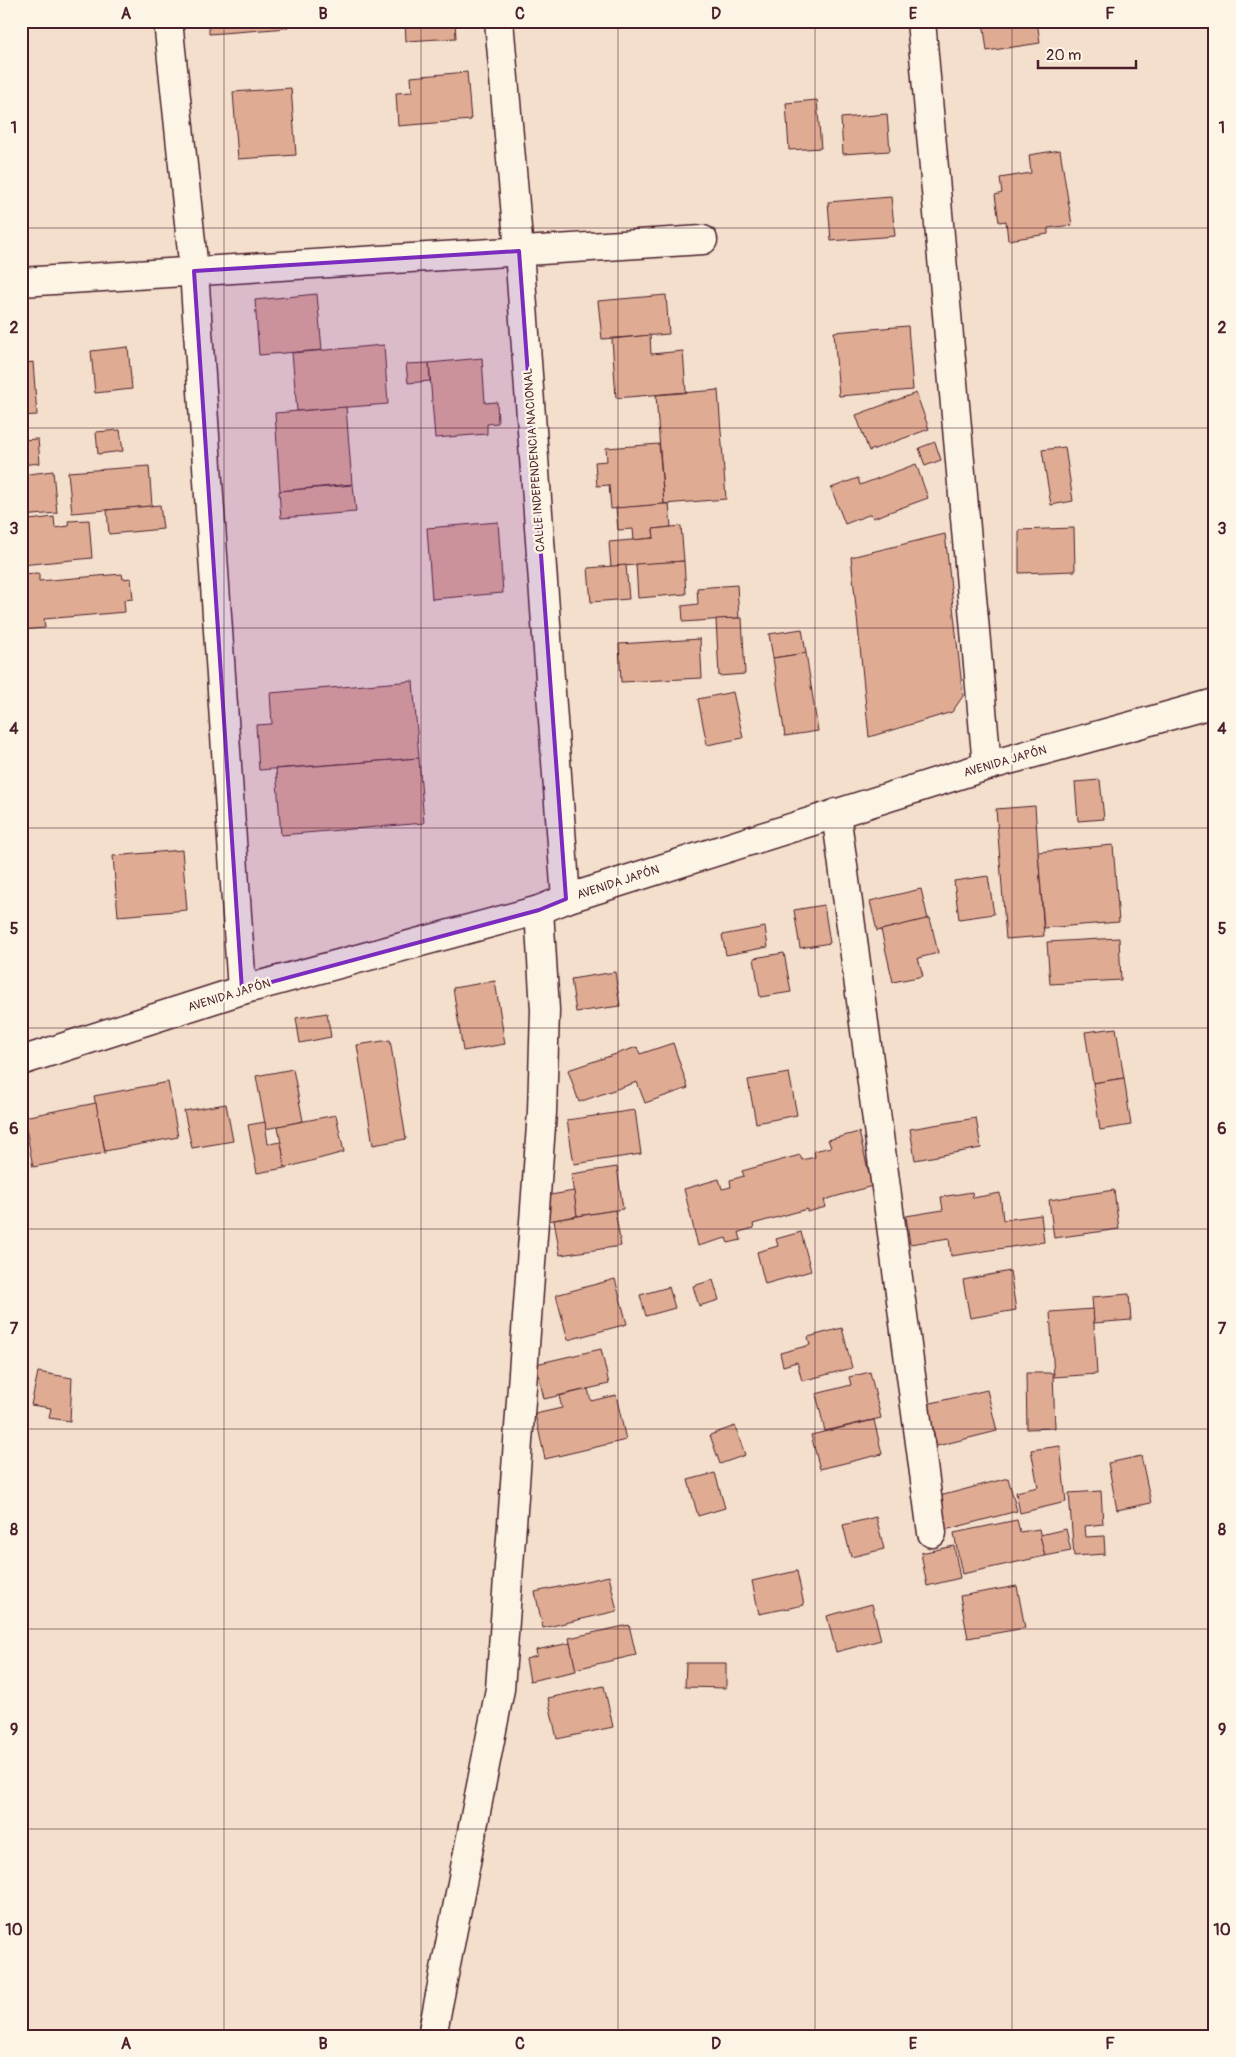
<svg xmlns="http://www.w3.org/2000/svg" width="1236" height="2057" font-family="Pangolin,sans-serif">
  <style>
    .building { fill: #dfac93; stroke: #4a1f2b }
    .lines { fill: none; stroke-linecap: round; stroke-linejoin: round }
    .street-casing { stroke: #4a1f2b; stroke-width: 31 }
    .secondary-casing { stroke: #4a1f2b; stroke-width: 31 }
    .street { stroke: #fcf5e5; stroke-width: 28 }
    .secondary { stroke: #fcf5e5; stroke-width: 28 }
    .marked { fill: #7b2cbf; fill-opacity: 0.2; stroke: #7b2cbf; stroke-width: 4; stroke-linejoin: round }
    .grid { fill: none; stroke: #4a1f2b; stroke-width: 1; stroke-opacity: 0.55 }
    .labels { text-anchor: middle; stroke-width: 4.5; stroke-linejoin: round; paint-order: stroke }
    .street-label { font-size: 12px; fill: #4a1f2b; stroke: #fcf5e5 }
    .neatline { fill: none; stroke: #4a1f2b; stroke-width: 2 }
    .grid-label { font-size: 16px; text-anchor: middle; font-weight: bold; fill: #4a1f2b }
  </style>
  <rect width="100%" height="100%" fill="#f3dfcc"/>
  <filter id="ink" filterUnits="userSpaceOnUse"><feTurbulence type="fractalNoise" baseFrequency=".02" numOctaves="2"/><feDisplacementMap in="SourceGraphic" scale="10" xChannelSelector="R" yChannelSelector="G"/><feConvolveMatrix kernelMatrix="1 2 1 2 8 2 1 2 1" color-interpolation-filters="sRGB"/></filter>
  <g filter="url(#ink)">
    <!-- building -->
    <g class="building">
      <path d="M209,21h79v7l-79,6z"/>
      <path d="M405,21h50l1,17 -50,3z"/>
      <path d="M983,21h54l3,22 -53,8z"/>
      <path d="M467,72l4,48 -73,6 -2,-33 16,-1 -1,-15z"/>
      <path d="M291,88l5,67 -58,4 -5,-67z"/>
      <path d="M817,100l4,48 -32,2 -3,-47z"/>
      <path d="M887,114l3,37 -47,3 -2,-36z"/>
      <path d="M1060,150l12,75 -24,3v6l-40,6 -2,-19 -7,1 -4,-27 7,-2 -2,-15 31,-5 -2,-18z"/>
      <path d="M891,197l4,39 -64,5 -3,-39z"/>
      <path d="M317,294l5,56 -63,5 -4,-55z"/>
      <path d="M666,295l3,39 -67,5 -4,-38z"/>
      <path d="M908,326l5,64 -74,6 -5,-64z"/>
      <path d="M650,335l1,19 32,-3 3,41 -70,6 -4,-59z"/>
      <path d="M384,345l4,59 -91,7 -5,-58z"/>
      <path d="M128,347l4,42 -37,4 -4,-42z"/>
      <path d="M482,358l3,45 12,-1 1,21 -11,1v10l-52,4 -6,-75z"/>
      <path d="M33,362l4,53 -16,1v-52z"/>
      <path d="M429,363l1,18 -22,2 -2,-19z"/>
      <path d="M718,390l8,109 -62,5 -8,-109z"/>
      <path d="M916,393l13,36 -60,22 -13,-36z"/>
      <path d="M346,407l6,77 -72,7 -5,-78z"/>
      <path d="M120,430l3,21 -25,3 -2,-22z"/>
      <path d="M38,439l2,24 -19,2v-25z"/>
      <path d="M935,442l6,18 -16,6 -6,-18z"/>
      <path d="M659,444l5,60 -53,5 -2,-24 -12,1 -2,-24 12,-1 -1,-13z"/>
      <path d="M1065,447l8,54 -22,4 -9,-55z"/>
      <path d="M916,464l12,34 -55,20 -2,-4 -26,10 -14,-36 27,-10 2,7z"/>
      <path d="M149,466l3,40 -80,7 -4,-41z"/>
      <path d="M53,471l4,42 -36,3v-41z"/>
      <path d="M353,485l3,27 -75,6 -2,-27z"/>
      <path d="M664,504h5l2,23 -18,2 1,9 -20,2 -1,-11 -15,1 -2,-22z"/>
      <path d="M160,505l3,24 -54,5 -2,-24z"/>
      <path d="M54,517l1,11 14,-2 -1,-5 21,-1 3,38 -71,7v-44z"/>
      <path d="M498,522l5,71 -71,6 -5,-71z"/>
      <path d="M681,526l3,35 -73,6 -2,-25 45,-4 -1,-9z"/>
      <path d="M1074,528l1,43 -56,2v-43z"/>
      <path d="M945,534l18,162 -11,16 -83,25 -18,-180z"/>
      <path d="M684,561l2,33 -48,4 -2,-34z"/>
      <path d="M626,565l3,34 -38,3 -3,-34z"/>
      <path d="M39,573v8l83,-7 1,5 8,-1 2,21 -9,1 1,12 -81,7 1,9 -24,2v-56z"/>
      <path d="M737,585l2,33 -56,4 -1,-16 16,-2 -1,-16z"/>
      <path d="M739,618h3l3,56 -26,2 -3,-57z"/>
      <path d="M802,629l4,24 -33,5 -4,-24z"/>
      <path d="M700,639l2,39 -81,4 -2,-38z"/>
      <path d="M806,653l12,78 -33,5 -12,-78z"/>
      <path d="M413,681l6,77 -160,12 -3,-45 16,-1 -2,-31z"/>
      <path d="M733,692l10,46 -36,7 -9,-46z"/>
      <path d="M419,758l5,65 -143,12 -5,-66z"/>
      <path d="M1100,780l4,39 -26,2 -3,-39z"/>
      <path d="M1035,806l9,130 -38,3 -10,-130z"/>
      <path d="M1113,845l6,77 -75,6 -6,-76z"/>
      <path d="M182,850l5,60 -69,6 -5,-60z"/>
      <path d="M988,876l6,38 -35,5 -5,-38z"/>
      <path d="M921,889l7,30 -51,12 -7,-30z"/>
      <path d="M824,905l6,38 -30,5 -6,-38z"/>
      <path d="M930,918l8,35 -20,5 5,18 -30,6 -12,-52z"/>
      <path d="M765,927l3,20 -42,8 -4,-20z"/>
      <path d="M1119,938l2,42 -71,4 -3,-42z"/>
      <path d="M784,953l7,39 -31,5 -6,-39z"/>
      <path d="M615,972l5,34 -44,6 -5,-33z"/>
      <path d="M495,981l10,63 -42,7 -10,-63z"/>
      <path d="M327,1013l4,24 -31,6 -4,-25z"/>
      <path d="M1116,1028l8,50 -31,5 -8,-51z"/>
      <path d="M390,1040l16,99 -33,6 -16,-100z"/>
      <path d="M673,1043l15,45 -43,15 -8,-21 -58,20 -11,-32 69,-23 3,7z"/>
      <path d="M293,1069l10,52 -37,8 -10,-53z"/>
      <path d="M789,1073l8,42 -41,8 -8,-43z"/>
      <path d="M1124,1078l7,47 -31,5 -7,-47z"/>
      <path d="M168,1082l10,55 -73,14 -11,-55z"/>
      <path d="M96,1103l9,50 -72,14 -9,-50z"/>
      <path d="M226,1104l7,37 -41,7 -8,-37z"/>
      <path d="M635,1110l6,44 -67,10 -7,-44z"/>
      <path d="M336,1115l8,37 -59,16 -7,-42z"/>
      <path d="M976,1118l5,30 -66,12 -5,-31z"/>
      <path d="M265,1122l3,22 13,-2 4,26 -28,5 -9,-48z"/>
      <path d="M859,1132l13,54 -48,14 2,7 -19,5v-3l-54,15 1,4 -15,4 2,8 -13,3 -2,-5 -28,8 -14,-57 35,-10 3,10 9,-2 -1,-7 14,-4 -2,-5 58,-16 2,5 13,-3 -1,-6 17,-4 -3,-7z"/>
      <path d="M617,1167l6,42 -46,7 -6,-42z"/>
      <path d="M1114,1190l5,39 -65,9 -5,-38z"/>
      <path d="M574,1191l3,25 -35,6 -3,-25z"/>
      <path d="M972,1192l1,6 27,-5 3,27 38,-5 3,27 -93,14 -2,-18 -39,6 -4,-28 37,-6 -2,-13z"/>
      <path d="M615,1210l6,36 -61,9 -6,-35z"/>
      <path d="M801,1232l10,39 -46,13 -8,-32 21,-6 -2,-7z"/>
      <path d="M1010,1271l6,39 -46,8 -7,-38z"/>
      <path d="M615,1279l12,45 -59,16 -12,-45z"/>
      <path d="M713,1280l6,20 -20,6 -6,-20z"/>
      <path d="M669,1287l6,21 -29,8 -6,-21z"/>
      <path d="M1129,1294l2,26 -37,3 -2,-26z"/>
      <path d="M1093,1309l4,65 -43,3 -4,-65z"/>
      <path d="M842,1328l10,40 -50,13 -5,-19 -14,4 -3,-13 30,-8 -2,-8z"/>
      <path d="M601,1349l8,35 -65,15 -8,-35z"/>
      <path d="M38,1372l34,6 -2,43 -21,-3 2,-10 -20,-3z"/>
      <path d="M870,1372l11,46 -56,13 -9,-37 35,-9 -2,-8z"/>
      <path d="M1026,1373h27l2,55 -28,1z"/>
      <path d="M588,1389l3,12 25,-6 10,45 -81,19 -10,-45 27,-6 -3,-12z"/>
      <path d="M987,1390l10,41 -60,15 -10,-42z"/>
      <path d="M874,1420l8,34 -62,15 -9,-34z"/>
      <path d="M735,1426l10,29 -25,9 -10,-29z"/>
      <path d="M1060,1446l6,56 -46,11 -4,-21 22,-5 -7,-37z"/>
      <path d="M1141,1456l10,47 -34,7 -9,-47z"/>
      <path d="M715,1473l10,35 -27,8 -10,-36z"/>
      <path d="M1008,1478l9,33 -72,19 -9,-33z"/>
      <path d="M1101,1491l2,33 -18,2 1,11 18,-1 1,18 -31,2 -5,-63z"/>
      <path d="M876,1517l8,32 -33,8 -8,-32z"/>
      <path d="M1017,1520l3,12 19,-3 6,27 -83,18 -8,-41z"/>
      <path d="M1066,1529l5,22 -26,5 -5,-21z"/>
      <path d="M954,1546l6,32 -33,8 -6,-33z"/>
      <path d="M797,1571l7,34 -45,9 -7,-33z"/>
      <path d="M609,1576l8,35 -74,17 -8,-36z"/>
      <path d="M1017,1586l8,42 -57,10 -8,-42z"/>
      <path d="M872,1604l9,36 -45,12 -9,-36z"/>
      <path d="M629,1625l7,30 -61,14 -6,-31z"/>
      <path d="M570,1643l6,28 -46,10 -4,-22 11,-3 -1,-6z"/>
      <path d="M686,1663h40v25l-41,-1z"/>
      <path d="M604,1686l9,41 -56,12 -9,-41z"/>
    </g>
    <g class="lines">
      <!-- street casing -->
      <g class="street-casing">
        <g id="street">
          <path d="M168,21l26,250 48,719"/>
          <path d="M499,21l20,230 47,648"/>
          <path d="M921,21l66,745"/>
          <path d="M21,282l682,-42"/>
          <path d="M836,813l96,720"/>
          <path d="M432,2036l68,-347 42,-577 3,-102 -6,-100"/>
        </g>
      </g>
      <!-- secondary casing -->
      <g class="secondary-casing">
        <path id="secondary" d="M21,1061l221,-71 297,-80 27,-11 421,-133 228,-63"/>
      </g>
      <!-- street -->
      <use href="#street" class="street"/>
      <!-- secondary -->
      <use href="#secondary" class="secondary"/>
    </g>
  </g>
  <!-- marked area -->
  <path class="marked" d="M519,251l47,648 -27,11 -297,80 -48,-719z"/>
  <!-- grid -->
  <path class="grid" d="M224,21v2015M421,21v2015M618,21v2015M815,21v2015M1012,21v2015M21,228h1194M21,428h1194M21,628h1194M21,828h1194M21,1028h1194M21,1229h1194M21,1429h1194M21,1629h1194M21,1829h1194"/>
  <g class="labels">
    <!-- street labels -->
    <g class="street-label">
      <text transform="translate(534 460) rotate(-94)" y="4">CALLE INDEPENDENCIA NACIONAL</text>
      <text transform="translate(1005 761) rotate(-16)" y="4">AVENIDA JAPÓN</text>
      <text transform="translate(618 882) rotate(-18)" y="4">AVENIDA JAPÓN</text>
      <text transform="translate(229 995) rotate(-17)" y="4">AVENIDA JAPÓN</text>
    </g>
  </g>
  <!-- margin -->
  <rect width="1236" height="2057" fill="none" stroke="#fcf5e5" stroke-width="55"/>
  <!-- scale -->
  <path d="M1038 60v8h98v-8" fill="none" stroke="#4a1f2b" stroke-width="2.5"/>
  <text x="1046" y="60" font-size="15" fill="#4a1f2b" stroke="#fcf5e5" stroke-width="4" paint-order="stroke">20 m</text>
  <rect x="28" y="28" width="1180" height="2002" class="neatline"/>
  <g class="grid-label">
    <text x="126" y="19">A</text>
    <text x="323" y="19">B</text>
    <text x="520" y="19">C</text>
    <text x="716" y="19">D</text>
    <text x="913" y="19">E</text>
    <text x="1110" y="19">F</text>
    <text x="14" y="133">1</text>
    <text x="1222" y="133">1</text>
    <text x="14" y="333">2</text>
    <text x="1222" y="333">2</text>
    <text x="14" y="534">3</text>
    <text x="1222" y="534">3</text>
    <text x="14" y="734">4</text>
    <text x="1222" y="734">4</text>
    <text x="14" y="934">5</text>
    <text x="1222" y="934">5</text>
    <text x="14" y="1134">6</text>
    <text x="1222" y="1134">6</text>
    <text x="14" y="1334">7</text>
    <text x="1222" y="1334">7</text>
    <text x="14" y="1535">8</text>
    <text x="1222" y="1535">8</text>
    <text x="14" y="1735">9</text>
    <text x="1222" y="1735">9</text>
    <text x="14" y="1935">10</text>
    <text x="1222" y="1935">10</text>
    <text x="126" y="2049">A</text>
    <text x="323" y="2049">B</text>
    <text x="520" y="2049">C</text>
    <text x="716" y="2049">D</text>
    <text x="913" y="2049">E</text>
    <text x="1110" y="2049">F</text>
  </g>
</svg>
